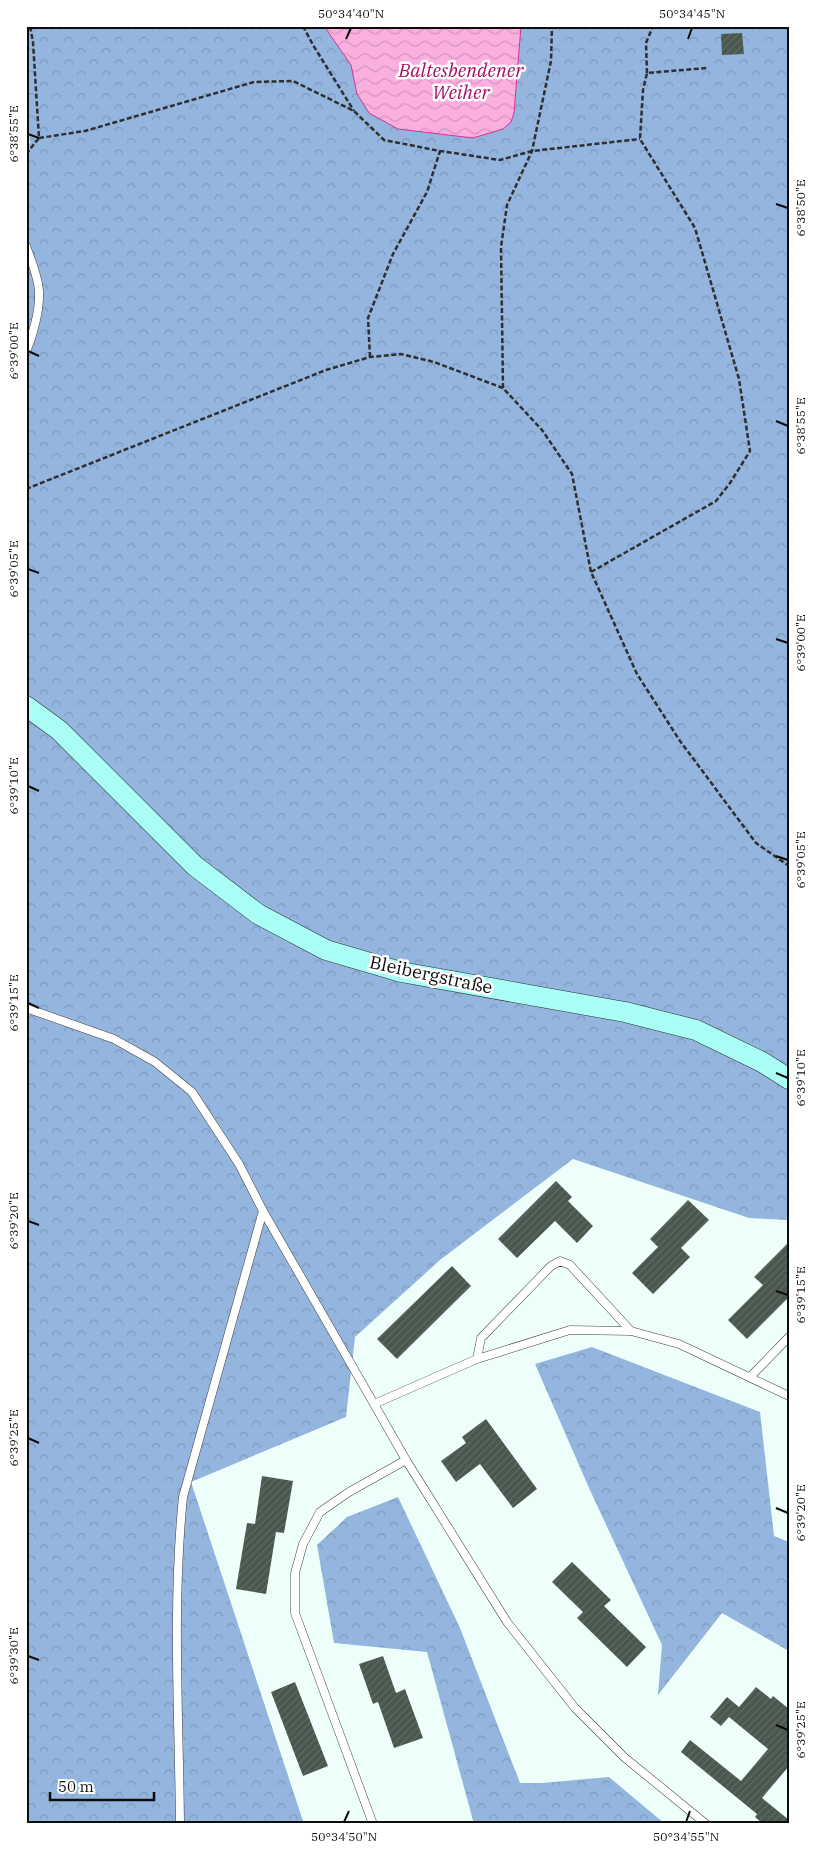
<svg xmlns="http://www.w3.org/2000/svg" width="815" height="1850" font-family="'IBM Plex Serif',serif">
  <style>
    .forest { fill: url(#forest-crowns) }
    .water { fill: url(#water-waves); stroke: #d63196 }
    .building { fill: url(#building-hatch) }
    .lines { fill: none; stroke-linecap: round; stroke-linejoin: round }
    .lane-casing { stroke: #404040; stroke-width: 9 }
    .secondary-casing { stroke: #2f2f2f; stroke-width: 21 }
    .path { stroke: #2f2f2f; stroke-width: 2.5; stroke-dasharray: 5 2.5; stroke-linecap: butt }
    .lane { stroke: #fff; stroke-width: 8 }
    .secondary { stroke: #a9fff5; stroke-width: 20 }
    .ticks { fill: none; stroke: #0d0d0d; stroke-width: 2 }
    .labels { text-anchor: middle; stroke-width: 5; stroke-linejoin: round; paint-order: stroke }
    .street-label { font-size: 18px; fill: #0d0d0d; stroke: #fff }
    .water-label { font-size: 19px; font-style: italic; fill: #a80e66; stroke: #fff }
    .neatline { fill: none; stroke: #0d0d0d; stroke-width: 2 }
    .ticks-label { font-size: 12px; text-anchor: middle; fill: #0d0d0d }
  </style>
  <defs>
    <pattern id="forest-crowns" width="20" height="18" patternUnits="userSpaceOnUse" patternTransform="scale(1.25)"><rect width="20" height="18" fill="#93b5de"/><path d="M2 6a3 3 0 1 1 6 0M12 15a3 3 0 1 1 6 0" fill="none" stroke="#7e9abd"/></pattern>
    <pattern id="water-waves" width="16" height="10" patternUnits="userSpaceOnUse" patternTransform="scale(1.25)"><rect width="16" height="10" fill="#faafdf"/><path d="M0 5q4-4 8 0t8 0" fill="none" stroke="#d595be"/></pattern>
    <pattern id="building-hatch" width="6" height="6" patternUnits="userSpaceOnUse" patternTransform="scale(1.25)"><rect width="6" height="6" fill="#49574e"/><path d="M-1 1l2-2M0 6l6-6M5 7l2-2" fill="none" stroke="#5f6a63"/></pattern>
  </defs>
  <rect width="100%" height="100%" fill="#eefffb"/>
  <!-- forest -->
  <g class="forest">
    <path d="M26,26h298l27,39 6,29 157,19 7,-87h268v1194l-40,-2 -176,-59 -133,101 -85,77 -9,80 -155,65 113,342h-278v-1679l4,-2 -4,-31z"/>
    <path d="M592,1347l168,65 14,124 15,6v109l-67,-38 -64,82 4,-50 -73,-157 -54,-124z"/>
    <path d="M398,1497l62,131 60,155h22l67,-6 56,47h-191l-47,-172 -93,-9 -17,-98 30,-28z"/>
  </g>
  <!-- water -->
  <path class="water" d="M324,26h197l-7,87 -3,9 -8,7 -30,9 -75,-9 -29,-16 -12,-19 -6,-29z"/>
  <!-- building -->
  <g class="building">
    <path d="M742,33l2,21 -22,1 -1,-21z"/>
    <path d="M556,1181l16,16 -4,4 25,25 -16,17 -22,-22 -38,37 -19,-19z"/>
    <path d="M688,1200l21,20 -28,28 9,9 -37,37 -21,-21 26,-26 -8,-8z"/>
    <path d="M789,1242v55l-42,42 -19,-19 35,-35 -9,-8z"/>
    <path d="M452,1266l19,20 -74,73 -20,-20z"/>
    <path d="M486,1419l51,70 -24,19 -33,-44 -24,18 -15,-21 25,-18 -4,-6z"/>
    <path d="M262,1476l31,5 -9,52 -8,-1 -10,62 -30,-5 11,-66 8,1z"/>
    <path d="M572,1562l39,38 -7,6 42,41 -19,20 -50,-49 6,-6 -31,-30z"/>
    <path d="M383,1656l13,37 9,-4 18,49 -29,10 -16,-46 -5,2 -14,-40z"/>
    <path d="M295,1682l33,84 -25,10 -32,-84z"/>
    <path d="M756,1687l15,12 2,-3 16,13v57l-27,32 27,22v4h-26l-8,-7 2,-3 -76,-62 9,-12 51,41 27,-32 -39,-32 -8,9 -11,-9 17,-20 12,10z"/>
  </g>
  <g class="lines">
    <!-- lane casing -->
    <g class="lane-casing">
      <g id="lane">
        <path d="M26,246c5,14 12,30 13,45 1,19 -6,44 -13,61"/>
        <path d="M26,1008l88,31 41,23 37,30 47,72 24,47 111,193"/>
        <path d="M477,1359l4,-21 70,-72 9,-5 10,4 61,66"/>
        <path d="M750,1377l39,-40"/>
        <path d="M180,1824c-1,-109 -8,-219 3,-327l80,-286"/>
        <path d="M373,1824l-78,-211v-40l8,-29 17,-32 29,-20 57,-32"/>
        <path d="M706,1824l-82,-67 -49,-49 -68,-86 -101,-162 -32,-56 103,-45 93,-29 61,1 48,13 110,52"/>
      </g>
    </g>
    <!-- secondary casing -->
    <g class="secondary-casing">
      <path id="secondary" d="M26,706l33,24 136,136 63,48 68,36 75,22 224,40 71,18 66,32 27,17"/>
    </g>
    <!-- path -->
    <g class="path">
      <path d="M303,26l10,19 41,66"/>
      <path d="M647,73l-1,-30 7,-17"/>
      <path d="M39,138l46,-7 169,-49 39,-1 61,30 30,29 56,11 60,9 32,-9 108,-12"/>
      <path d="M26,154l13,-16 -6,-96 -3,-16"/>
      <path d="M370,357l-2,-39 25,-64 34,-62 13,-41"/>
      <path d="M503,388l-2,-141 6,-42 25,-54 19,-90 1,-35"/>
      <path d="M26,489l300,-119 44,-13 31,-3 33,8 69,26 39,42 30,44 19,98 46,102 43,67 76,102 33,23"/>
      <path d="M591,572l125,-71 14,-18 20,-32 -11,-72 -44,-151 -55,-89 3,-49 4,-17 60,-5"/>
    </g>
    <!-- lane -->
    <use href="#lane" class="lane"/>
    <!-- secondary -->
    <use href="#secondary" class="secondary"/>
  </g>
  <!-- ticks -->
  <path class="ticks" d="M346,39l5,-11M688,39l4,-11M28,134l11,4M776,204l12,4M28,351l11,5M776,421l12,5M28,569l11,4M776,639l12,4M28,786l11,5M776,856l12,4M28,1003l11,5M776,1073l12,5M28,1221l11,4M776,1291l12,4M28,1438l11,5M776,1508l12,5M28,1656l11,4M776,1725l12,5M344,1822l5,-11M686,1822l4,-11"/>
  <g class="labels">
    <!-- street labels -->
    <g class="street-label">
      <text transform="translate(431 975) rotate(12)" y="6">Bleibergstraße</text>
    </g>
    <!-- water labels -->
    <g class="water-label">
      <text x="461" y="77">Baltesbendener<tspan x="461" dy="22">Weiher</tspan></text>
    </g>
  </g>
  <!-- border -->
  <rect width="815" height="1850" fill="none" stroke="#ffffff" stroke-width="55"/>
  <!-- scale -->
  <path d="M50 1792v8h104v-8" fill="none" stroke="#0d0d0d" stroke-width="2.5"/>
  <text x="58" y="1792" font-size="15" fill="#0d0d0d" stroke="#ffffff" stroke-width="4" paint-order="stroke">50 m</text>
  <rect x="28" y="28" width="760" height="1794" class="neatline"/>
  <g class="ticks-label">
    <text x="351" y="18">50°34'40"N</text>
    <text x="692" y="18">50°34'45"N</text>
    <text transform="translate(14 134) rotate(-90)" y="4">6°38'55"E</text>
    <text transform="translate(801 208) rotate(-90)" y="4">6°38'50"E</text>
    <text transform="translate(14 351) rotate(-90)" y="4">6°39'00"E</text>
    <text transform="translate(801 426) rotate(-90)" y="4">6°38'55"E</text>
    <text transform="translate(14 569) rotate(-90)" y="4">6°39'05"E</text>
    <text transform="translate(801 643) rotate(-90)" y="4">6°39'00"E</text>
    <text transform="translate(14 786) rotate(-90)" y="4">6°39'10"E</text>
    <text transform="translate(801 860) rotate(-90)" y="4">6°39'05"E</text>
    <text transform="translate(14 1003) rotate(-90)" y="4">6°39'15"E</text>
    <text transform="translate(801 1078) rotate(-90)" y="4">6°39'10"E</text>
    <text transform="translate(14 1221) rotate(-90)" y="4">6°39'20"E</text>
    <text transform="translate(801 1295) rotate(-90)" y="4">6°39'15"E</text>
    <text transform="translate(14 1438) rotate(-90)" y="4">6°39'25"E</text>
    <text transform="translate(801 1513) rotate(-90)" y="4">6°39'20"E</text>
    <text transform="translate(14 1656) rotate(-90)" y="4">6°39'30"E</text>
    <text transform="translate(801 1730) rotate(-90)" y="4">6°39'25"E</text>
    <text x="344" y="1841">50°34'50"N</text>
    <text x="686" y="1841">50°34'55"N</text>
  </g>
</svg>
